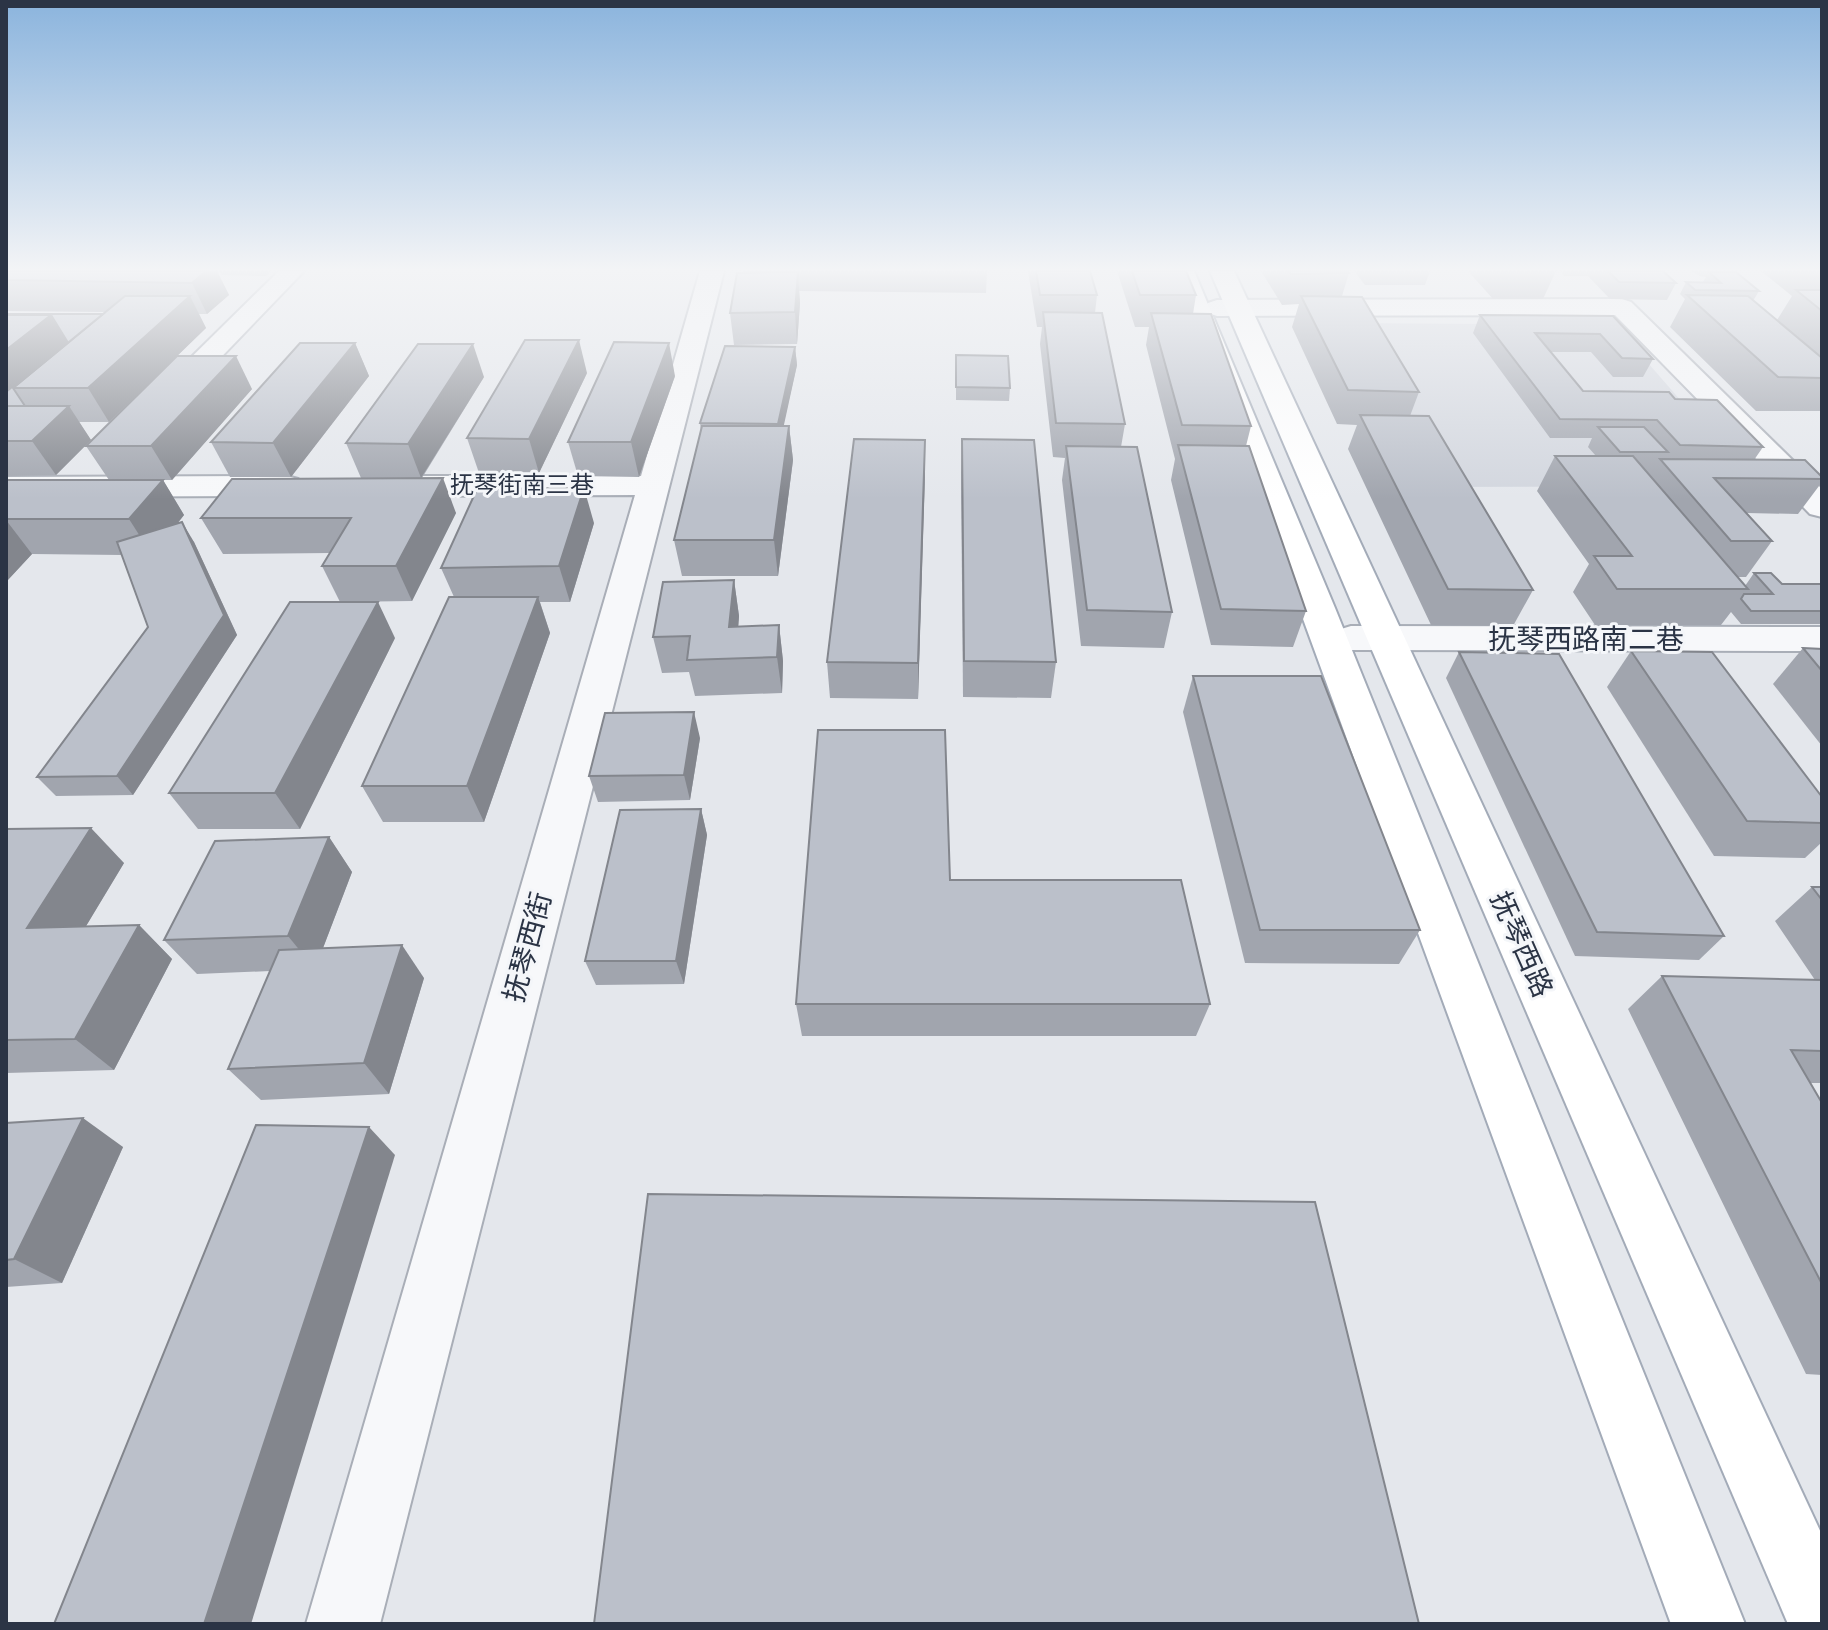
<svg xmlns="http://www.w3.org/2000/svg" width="1828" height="1630" font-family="Raleway,'Noto Sans SC',sans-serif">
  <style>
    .built { fill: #d2d6de }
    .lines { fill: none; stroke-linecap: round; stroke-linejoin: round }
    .street-casing { stroke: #a9aeb7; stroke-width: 4 }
    .primary-casing { stroke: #a3abb8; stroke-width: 4 }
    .street { fill: #f7f8fa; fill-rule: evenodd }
    .primary { fill: #fff; fill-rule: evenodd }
    .wall { fill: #a1a5ae }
    .shaded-wall { fill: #83868d }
    .building { fill: #bbc0ca; stroke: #83868d; stroke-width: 2 }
    .labels { text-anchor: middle; stroke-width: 6; stroke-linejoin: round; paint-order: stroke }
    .far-street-label { font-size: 24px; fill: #2b3445; stroke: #f4f6f9 }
    .street-label { font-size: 28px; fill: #2b3445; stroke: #f4f6f9 }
  </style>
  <rect width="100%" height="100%" fill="#e4e7ec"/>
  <!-- built -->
  <path class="built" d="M1338,323l277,2 140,161 -333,1z"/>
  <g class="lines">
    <!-- street casing -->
    <g class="street-casing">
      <g id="street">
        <path d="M279,271h25l-127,132 -10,3 -10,-3 -4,-6 4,-6z"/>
        <path d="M700,271h24l-344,1353h-74l329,-1129 -247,1 -11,-3 -5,-7 5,-7 11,-3h253z"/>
        <path d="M1622,299l9,3 191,187v28l-12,-3 -195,-199 -398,1 -9,-3 -4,-5 4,-5 9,-3z"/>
        <path d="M287,476l11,3 5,7 -5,7 -11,3 -281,1v-20z"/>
        <path d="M1351,626l471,1v24l-471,-1 -13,-4 -6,-8 6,-8z"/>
      </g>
    </g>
    <!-- primary casing -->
    <g class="primary-casing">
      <g id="primary">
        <path d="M1170,271h24l141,337 410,1016h-74l-372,-1016z"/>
        <path d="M1210,271h24l588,1264v89h-34z"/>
      </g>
    </g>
    <!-- street -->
    <use href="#street" class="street"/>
    <!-- primary -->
    <use href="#primary" class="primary"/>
  </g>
  <!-- wall -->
  <g class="wall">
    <path d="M6,271h211l12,24 -22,19h-8l7,14 -29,28 75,33 -80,91h-63l-23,-34 86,-85 -63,61h-30l12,18 -35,35 -50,1v-162h97l1,-2 -98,-1z"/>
    <path d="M219,271h52l-5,5 -44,-1z"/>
    <path d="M743,271h244l-1,22 -187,-2 1,12 -3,41 -63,1 -4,-32z"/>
    <path d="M1028,271h62l7,24 -2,18 30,111 -4,23 51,165 -8,36 -83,-2 -19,-166 3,-22 -12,-1 -13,-113 2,-17h-5z"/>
    <path d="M1117,271h69l10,24 -3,19 58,112 -5,20 60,165 -13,36 -82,-2 -40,-165 4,-21 -29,-114 3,-18h-14z"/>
    <path d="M1261,271h87l1,2 -7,23 77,96 -9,24 123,174 -20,36 -82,-1 -83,-176 9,-24 -20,-1 -45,-97 7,-23 -17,1z"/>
    <path d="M1354,271h76l-5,14h-60z"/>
    <path d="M1468,271h88l-13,28h-50z"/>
    <path d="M1560,271h103l13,12 -9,17 -57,-1 -22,-23h-24z"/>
    <path d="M1691,271h30l-1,1 39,19 -6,10 24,19 15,-24 -31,-25h61v140h-66l-86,-84 15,-28 -5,-5 6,-12h17l3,-5 -6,-1z"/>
    <path d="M1480,315l133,1 40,43 -10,18h-30l-22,-25h-40l32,39 92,8 88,48 -9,13 68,17v5l-24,32 -51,-1 25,28 -26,36h-9l8,9 9,-13 28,11h40v40h-81l-10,-12 -10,13h-126l-22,-33 16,-28 -52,-73 18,-35h41l-8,-9 4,-9h-42l-77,-105z"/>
    <path d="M355,343l14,33 -78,101h-61l-19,-35z"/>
    <path d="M795,347l2,18 -14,61h6l4,34 -15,116h-96l-8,-36 27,-109 -1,-8z"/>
    <path d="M956,355l54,33 -1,13 -53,-1z"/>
    <path d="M587,373l-48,100h-60l-12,-35z"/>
    <path d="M675,376l-36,101 -61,-1 -10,-34z"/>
    <path d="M484,377l-62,101 34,35 -44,88 -72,1 -18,-36 8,-13 -107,1 -22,-36 193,-40h-33l-15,-35z"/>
    <path d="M962,439l94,223 -5,36 -88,-1 -2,-224z"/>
    <path d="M925,440l-7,259 -88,-1 -3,-36z"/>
    <path d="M6,480h157l21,35 -7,9 17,18 43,93 -104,160 -77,1 -19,-19 111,-150 -26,-72 -90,-1 -26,28z"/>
    <path d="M594,523l-24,79h-30l10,31 -66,189h-101l-21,-36 92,-189 -13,-29z"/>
    <path d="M734,580l5,36 -1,11 41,-2 4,36 -1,32 -87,3 -6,-24 -27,1 -9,-36z"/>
    <path d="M395,638l-95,191h-102l-29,-36z"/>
    <path d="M1803,648l19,1v97l-49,-62z"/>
    <path d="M1631,651l191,146v45l-17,16 -91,-2 -107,-169z"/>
    <path d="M1459,652l265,284 -25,24 -124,-4 -129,-278z"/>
    <path d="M1193,676l227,254 -21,34 -154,-1 -62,-251z"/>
    <path d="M700,738l-10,62 -92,2 -9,-26z"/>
    <path d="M701,809l6,26 -23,149 -88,1 -11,-24z"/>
    <path d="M6,829l118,34 -38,63 53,-1 33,34 -58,111 -108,3z"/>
    <path d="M329,837l23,35 -29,76 101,30 -35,116 -128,6 -33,-31 42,-98 -73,3 -33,-34z"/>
    <path d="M950,880l260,124 -14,32h-394l-6,-32z"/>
    <path d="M1812,887h10v196h-12l12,20v272l-16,-1 -178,-365 34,-33 153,4 -40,-59z"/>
    <path d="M6,1123l117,24 -61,136 -56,4z"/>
  </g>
  <!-- shaded-wall -->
  <g class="shaded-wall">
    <path d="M206,271h11l12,24 -22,19 -15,-31z"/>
    <path d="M798,272l2,31 -3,41 -2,-32z"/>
    <path d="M190,296l16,32 -97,94 -21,-34z"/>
    <path d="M51,315l20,33 -58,40 -7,14v-52z"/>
    <path d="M579,340l8,33 -48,100 -10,-34z"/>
    <path d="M355,343l14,33 -78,101 -18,-34z"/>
    <path d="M669,343l6,33 -36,101 -8,-35z"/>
    <path d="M473,344l11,33 -63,101 -13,-34z"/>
    <path d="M795,347l2,18 -17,78 -2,-19z"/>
    <path d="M236,356l16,33 -80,91 -21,-34z"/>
    <path d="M69,406l22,34 -35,35 -24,-34z"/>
    <path d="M789,426l4,34 -15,116 -4,-36z"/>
    <path d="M925,440v35l-7,224v-36z"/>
    <path d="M443,478l13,35 -44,88 -16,-35z"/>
    <path d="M163,480l21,35 -32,40 -23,-36z"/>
    <path d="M584,488l10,35 -24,79 -11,-36z"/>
    <path d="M6,520l26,34 -26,28z"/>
    <path d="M182,522l12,20 43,93 -104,160 -16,-19z"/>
    <path d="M734,580l5,36 -3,43 -7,-32z"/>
    <path d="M538,597l12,36 -66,189 -17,-36z"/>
    <path d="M378,602l17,36 -95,191 -25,-36z"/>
    <path d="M779,625l4,36 -1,32 -5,-36z"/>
    <path d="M694,712l6,26 -10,62 -6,-25z"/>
    <path d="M701,809l6,26 -23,149 -8,-23z"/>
    <path d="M91,828l33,35 -59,98 -38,-33z"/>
    <path d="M329,837l23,35 -37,97 -27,-33z"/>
    <path d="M139,925l33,34 -58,111 -39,-31z"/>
    <path d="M402,945l22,33 -35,116 -25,-31z"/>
    <path d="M83,1118l40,29 -61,136 -48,-24z"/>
    <path d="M369,1127l26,28 -144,469h-47z"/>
  </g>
  <!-- building -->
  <g class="building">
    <path d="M6,271h200l-14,12 -186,-3z"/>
    <path d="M1036,271h54l7,24h-57z"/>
    <path d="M1132,271h54l10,24h-56z"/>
    <path d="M1289,271h59l1,2 -58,1z"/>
    <path d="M1608,271h55l13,12 -57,-1z"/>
    <path d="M798,272l-3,40 -65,1 7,-40z"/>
    <path d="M1709,272h27l23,19 -64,-1 -9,-8 35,1z"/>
    <path d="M1796,290h26v21z"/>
    <path d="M1687,295l61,1 74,62v20l-44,-1z"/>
    <path d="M125,296h65l-102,92h-75z"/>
    <path d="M1301,296l61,1 57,95 -71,-2z"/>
    <path d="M1043,312l59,1 23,111 -69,-1z"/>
    <path d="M1151,313l60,1 40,112 -69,-1z"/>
    <path d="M6,314h97l-90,74 12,18h-19v-14l61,-51 -16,-26h-45z"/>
    <path d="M6,315h45l-45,35z"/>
    <path d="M1480,315l133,1 40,43 -31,-1 -22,-24 -65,-1 48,58 86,1 6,7 42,1 46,47 -83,-2 -23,-25 -97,-1z"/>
    <path d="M525,340h54l-50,99 -62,-1z"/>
    <path d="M614,342l55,1 -38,99h-63z"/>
    <path d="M300,343h55l-82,100 -62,-1z"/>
    <path d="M418,344h55l-65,100 -62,-1z"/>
    <path d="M725,346l70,1 -17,77 -78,-1z"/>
    <path d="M956,355l52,1 2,32 -54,-1z"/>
    <path d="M177,356h59l-85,90h-65z"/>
    <path d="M6,406h63l-37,35h-26z"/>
    <path d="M1360,415l69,1 104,174 -85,-1z"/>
    <path d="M702,426h87l-15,114h-100z"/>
    <path d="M1598,427h46l24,25h-48z"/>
    <path d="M854,439l71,1 -7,223 -91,-1z"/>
    <path d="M962,439l72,1 22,222 -92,-1z"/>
    <path d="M1178,445l71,1 57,165 -85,-2z"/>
    <path d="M1066,446l71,1 35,165 -85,-2z"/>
    <path d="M1555,456h78l115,133h-131l-23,-33h38z"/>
    <path d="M1660,459l145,1 17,17v2l-108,-1 58,63h-41z"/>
    <path d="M443,478l-47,88h-74l29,-48h-150l31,-39z"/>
    <path d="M6,480h157l-34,39h-123z"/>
    <path d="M584,488l-25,78 -118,2 36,-79z"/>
    <path d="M182,522l42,93 -107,161 -80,1 111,-150 -31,-85z"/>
    <path d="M1754,573h17l11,11h40v27h-71l-10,-12 3,-5h29z"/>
    <path d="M734,580l-5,47 50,-2 -2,32 -90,3 3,-24 -37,1 10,-55z"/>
    <path d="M449,597h89l-71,189h-105z"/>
    <path d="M290,602h88l-103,191h-106z"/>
    <path d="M1803,648l19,1v22z"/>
    <path d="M1631,651l81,1 110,145v26l-75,-2z"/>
    <path d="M1459,652l100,2 165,282 -127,-4z"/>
    <path d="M1193,676h128l99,254h-160z"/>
    <path d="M694,712l-10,63 -95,1 16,-63z"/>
    <path d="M818,730h127l5,150h231l29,124h-414z"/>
    <path d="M701,809l-25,152h-91l35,-151z"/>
    <path d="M91,828l-64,100 112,-3 -64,114 -69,1v-211z"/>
    <path d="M329,837l-41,99 -124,4 51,-99z"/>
    <path d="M1812,887h10v13z"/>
    <path d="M402,945l-38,118 -136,6 51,-119z"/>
    <path d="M1662,976l160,4v71l-31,-1 31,53v181z"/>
    <path d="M83,1118l-69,141 -8,1v-137z"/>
    <path d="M256,1125l113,2 -165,497h-150z"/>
    <path d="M648,1194l667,8 104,422h-825z"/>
  </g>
  <!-- sky -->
  <linearGradient id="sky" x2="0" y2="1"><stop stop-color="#8bb4dd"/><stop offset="0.54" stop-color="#f3f4f6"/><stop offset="1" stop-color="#f3f4f6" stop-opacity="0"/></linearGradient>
  <rect width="1828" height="499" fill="url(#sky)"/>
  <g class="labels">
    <!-- far-street labels -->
    <g class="far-street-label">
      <text x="522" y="493">抚琴街南三巷</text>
    </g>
    <!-- street labels -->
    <g class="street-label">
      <text x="1586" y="649">抚琴西路南二巷</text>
      <text transform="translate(1522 944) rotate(66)" y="10">抚琴西路</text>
      <text transform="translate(527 947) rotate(-75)" y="10">抚琴西街</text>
    </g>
  </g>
  <!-- border -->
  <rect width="1828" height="1630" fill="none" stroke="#2b3445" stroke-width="16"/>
</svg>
